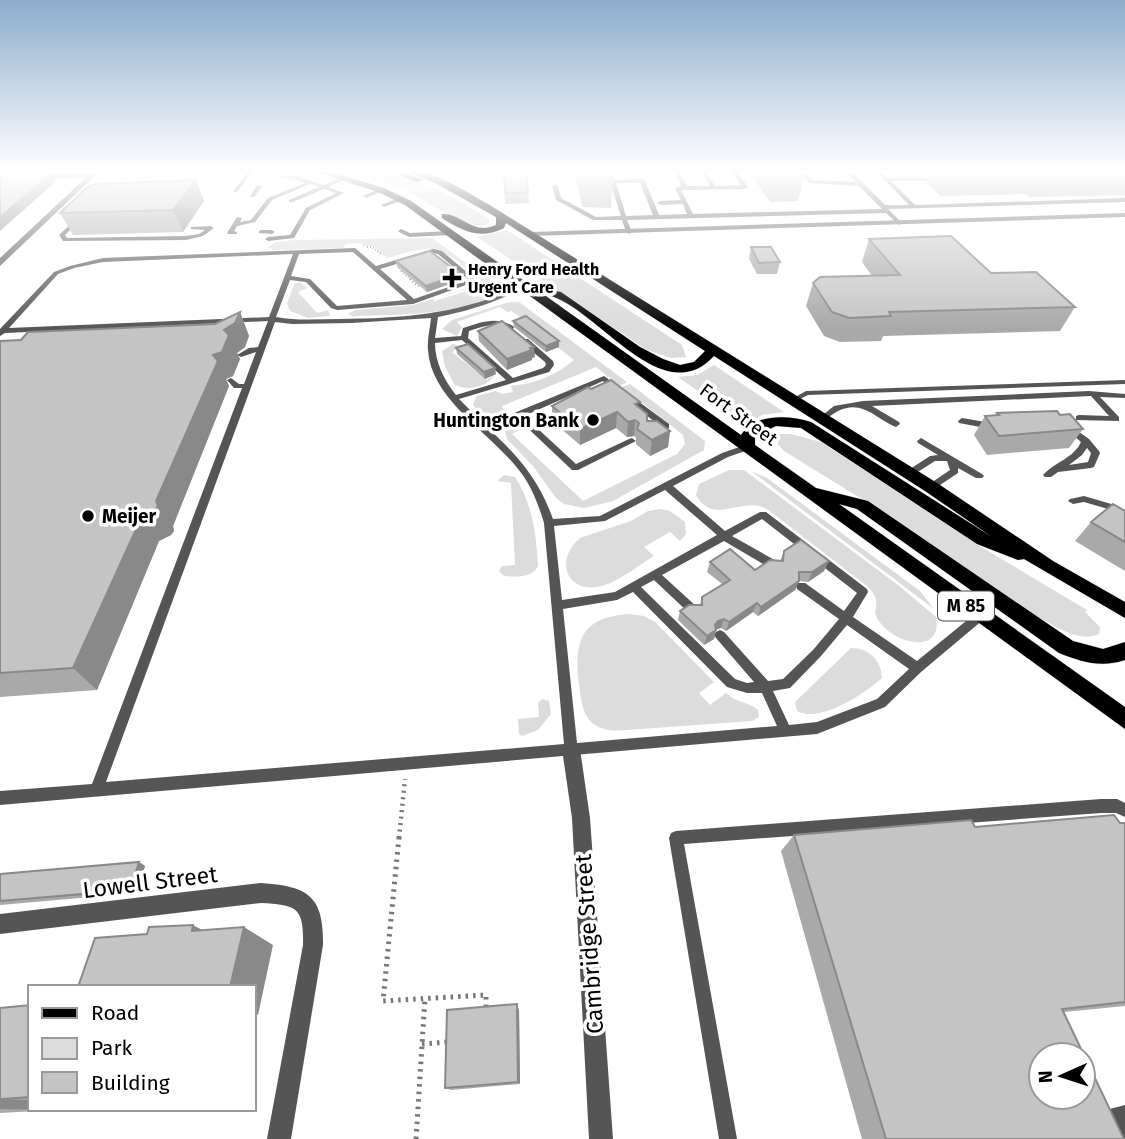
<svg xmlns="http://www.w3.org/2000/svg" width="1125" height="1139" font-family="'Fira Sans',sans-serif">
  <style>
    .green { fill: #dcdcdc }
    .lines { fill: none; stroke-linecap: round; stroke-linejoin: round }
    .primary-casing { stroke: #dbdbdb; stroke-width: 1 }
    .path-far3 { stroke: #777; stroke-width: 2; stroke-dasharray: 1 2; stroke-linecap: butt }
    .path-far2 { stroke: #777; stroke-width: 2.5; stroke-dasharray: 1 2.5; stroke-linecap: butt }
    .path-far1 { stroke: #777; stroke-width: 4.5; stroke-dasharray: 2 4.5; stroke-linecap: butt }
    .path { stroke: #777; stroke-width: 5; stroke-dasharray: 2.5 5; stroke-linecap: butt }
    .lane { fill: #555; fill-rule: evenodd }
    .street { fill: #555; fill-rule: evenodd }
    .primary { fill: #000; fill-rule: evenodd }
    .wall { fill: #a9a9a9 }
    .shaded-wall { fill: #898989 }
    .building { fill: #c4c4c4; stroke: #898989; stroke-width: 2; fill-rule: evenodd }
    .poi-dot { fill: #000; stroke: #fff; stroke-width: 2.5 }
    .labels { text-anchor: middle; stroke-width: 7; stroke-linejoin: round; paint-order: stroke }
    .far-poi-label { font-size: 16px; font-weight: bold; fill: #000; stroke: #fff; text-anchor: start }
    .shield { fill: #fff; stroke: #4c4c4c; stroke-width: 2 }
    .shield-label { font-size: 18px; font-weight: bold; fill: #000 }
    .street-label { font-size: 19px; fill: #000; stroke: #fff }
    .poi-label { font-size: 19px; font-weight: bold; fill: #000; stroke: #fff; text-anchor: end }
    .near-street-label { font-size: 23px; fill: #000; stroke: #fff }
  </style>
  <rect width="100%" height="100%" fill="#fff"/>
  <!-- green -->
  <g class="green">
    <path d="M340,170c14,0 30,-2 44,0 28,4 82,33 105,49l1,4 -9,3 -20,-4 -57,-33z"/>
    <path d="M507,230l175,115 4,12 -15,1 -24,-8 -170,-113z"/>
    <path d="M432,238l59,43 -55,18 40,-14 3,-4 -2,-5c-41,-31 -41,-33 -90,-18l-14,-12h-11v-3l-16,1 -3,4 -70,2 -5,-3 8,-5 18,-2z"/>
    <path d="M300,282l7,6 -9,4 2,2 17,19 11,-3 2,6 -22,2 -18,-7 -3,-7 7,-20z"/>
    <path d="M492,283l8,5c-20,28 -115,27 -148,28l-4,-2 7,-4 58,-5 19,-6 3,2z"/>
    <path d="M509,302h10l108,80 -7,4 -24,-19 -94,39 4,8c-13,4 -27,2 -33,-10l4,-8 19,-5 6,3 11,-2 -2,-6c25,-3 44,-10 63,-26l-62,-49 -5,1 -7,-5 -43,15 5,5 -5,9 -15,-7 10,-9z"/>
    <path d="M453,344l9,2 -10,6 35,28 7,-4c-7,11 -28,16 -40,8l-9,-17 -3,-16z"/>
    <path d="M714,365l70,47 -22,3 -16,10 -68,-48 19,-2z"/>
    <path d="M630,384l75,57 -1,9 -91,51 -29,7 -20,-4 -8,-6 -23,-32 -26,-27 -2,-9 7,-6 8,2 1,3 -9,5 71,67 94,-47 8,-10 -2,-9 -61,-48z"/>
    <path d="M780,434h11l30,8 157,103 109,65 -2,2 15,15 -1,7c-18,9 -41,-6 -57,-15l-4,1 -173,-119 -81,-50 -6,-7z"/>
    <path d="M729,470h15l154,115 38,32c8,42 -52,25 -61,-4 3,-13 1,-18 -8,-27l-100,-77c-25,-14 -53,18 -71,-14l3,-11z"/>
    <path d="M751,471l16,7 153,113 14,18z"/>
    <path d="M504,475l11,2c18,28 21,57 23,89 -6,12 -21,11 -34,10l-5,-5 3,-5 13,-1 -4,-82 -14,-2z"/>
    <path d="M660,509l10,2 15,11 1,12 -6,7 -10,-9 -26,15 10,9c-15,9 -32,23 -49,29 -36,12 -53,-23 -25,-47l51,-17 17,-10z"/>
    <path d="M630,614l14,2 11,6 59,60 -15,11 11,12 16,-12c10,10 24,9 32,17l1,7 -7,4 -125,9c-11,1 -23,1 -32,-5 -13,-9 -14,-26 -16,-40 -5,-45 2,-68 51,-71z"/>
    <path d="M851,648c19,0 30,13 31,30 -17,15 -62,46 -85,33l-2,-9z"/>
    <path d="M542,699l7,2 2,13 -13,16 -16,6 -3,-2 -1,-15 21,-2 -1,-14z"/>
  </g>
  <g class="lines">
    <!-- primary casing -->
    <g class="primary-casing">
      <g id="primary">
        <path d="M311,170h12l61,18 27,13 122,86 28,5 79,55 23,12 17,6 14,-3 11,-11 -199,-128 -2,5c-23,12 -42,3 -62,-10v-4c20,-1 31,22 54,11v-8l-59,-33 -32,-14c28,-1 59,21 83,34l449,279 116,78 72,41v16l-101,-59 -6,1 -41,-16 -176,-116 -25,-2 -21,10v9l61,43 52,13 205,140 30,8 22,-7v18c-24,8 -43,2 -66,-7l-202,-144 -18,-5 286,203v22l-720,-524 -27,-13zM543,294c51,7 117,120 171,62l211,135 67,46 -181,-115c-23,-7 -55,-9 -70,13z"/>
        <path d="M388,170h11l24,10 -7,2z"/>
      </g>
    </g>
    <!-- path-far3 -->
    <g class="path-far3">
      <path d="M367,247h5l9,7"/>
      <path d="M401,271l11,9"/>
    </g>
    <!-- path-far2 -->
    <g class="path-far2">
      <path d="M410,279l9,7"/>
      <path d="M541,421l15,-6"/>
    </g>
    <!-- path-far1 -->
    <path class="path-far1" d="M399,838l6,-59"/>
    <!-- path -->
    <g class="path">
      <path d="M399,837l-16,164 103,-6v16"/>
      <path d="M422,1044l26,-2"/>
      <path d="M416,1139l9,-141"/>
    </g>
    <!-- lane -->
    <g class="lane">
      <path d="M249,170h5l-17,22h-4z"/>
      <path d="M436,170h7l-15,6 -5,-1z"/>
      <path d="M674,170h4l9,16h23l-9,-16h4l10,16 26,-1 -10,-15h5l12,17 -3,2 -64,1 12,24 189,-5 -23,-23 -50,-3 -11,-13h5l9,10 44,2 -12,-12h6l35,35h24l-34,-35h5l8,8h54l-2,3h-49l24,24 210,-7v4l-237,7 14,14 -3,2 -13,-12 -259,7 5,12 -3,2 -3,-2 -4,-12h-29l-37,-20 -4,-14 3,-2 3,2 3,12 35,19 25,-1 -11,-34 3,-2 29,-1 3,2 14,34 28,-1 -4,-10 -23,1 -3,-2 3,-2 21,-1 -6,-12 6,-2zM616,183h24l13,32 -27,1z"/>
      <path d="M92,174l2,3 -55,2 -3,-2 3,-2z"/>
      <path d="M293,175l30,10 20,-8 5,1 -20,9 16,6 -34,17 -16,28 -26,3 -3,-2 3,-2 22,-2 16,-27 30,-15 -12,-4 -31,13h-4v-2l30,-13 -9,-3 -38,16 -17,22 -18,4 -3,5 3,1v2h-9l-1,-1 10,-16 5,1 -2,4 11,-2 17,-22 37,-15 -12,-4 -15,-2z"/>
      <path d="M257,185l5,1 -8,11h-4z"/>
      <path d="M381,188l2,3 -17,7 -3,-2z"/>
      <path d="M401,197l2,1v2l-19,7 -3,-2z"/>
      <path d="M78,217l3,2 -16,16 2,3 119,-2 13,-2 6,-4 -14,-1v-2l20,-1 3,2 -11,8 -17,4 -123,1 -4,-6z"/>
      <path d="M401,229l9,4 40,-2 3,2 -3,2 -41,2 -10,-5 -1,-1z"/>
      <path d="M261,230h11l3,2 -3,2 -13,-1v-2z"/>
      <path d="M355,248l21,18 57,-17 9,2 35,30 -64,23 -76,6 -6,-2 -25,-26 -16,-2 -14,37c21,4 43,2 64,2 69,-1 120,-5 183,-34h4v2c-29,14 -57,24 -89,30l-3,21 26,-2 2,-8c18,-6 33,-12 50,-2l1,2 -4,2c-17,-8 -23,-5 -41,1l-1,7 45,40 30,-10 3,-3 -1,-3 -23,-19v-4h6l25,22 1,4 -5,7 -90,27 26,26 119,-49 65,48v4l-13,6h-6v-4l10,-4 -57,-45 -79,35 52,48 53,-25 3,-1 4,3 -58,29h-6l-55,-52 -28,11c30,28 50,51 64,90l47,-3 122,-63 26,-9 3,1v4l-23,8 -55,29 52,45 35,-19h6l101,77 1,3 -15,25 64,44 59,-48 4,-2 4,2 2,3 -2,3 -63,53 -36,35 -68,27 -817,71v-14l92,-7 150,-396h-8l-7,-8 4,-2 8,6h5l12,-32 -15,5 -4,-2 12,-7 9,-1 10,-26 -263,12 -5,3v-7l54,-57 16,-6 33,-8zM353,252l54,48 -70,6 -27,-27 -19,-3 8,-22zM433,253l5,1 31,26 -55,19 -34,-30zM293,254l-24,63 -260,11 49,-54 16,-6 29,-6zM431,318c-1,11 -4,21 -3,32 3,51 66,85 94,124 10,14 17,32 22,49l20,221 -458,38 169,-460 17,2 59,-1zM462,340l44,40 -50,15c-12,-15 -21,-33 -21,-52zM665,490l52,45 -102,57 -53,8 -8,-74 51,-5zM762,519l95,74 -13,18 -39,-28h-8l-1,3 1,3 42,30 -26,31 -30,29 -15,2 -44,-49 -4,-2 -4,2 -2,3 2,3 38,44 -7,1 -12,-4 -94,-92 13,-7 35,33h8l2,-3 -2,-3 -35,-32 62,-34 46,27h8l1,-3 -1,-3 -46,-26zM633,592l94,95 20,6h15l15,33 -200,17 -14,-134 54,-9zM847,625l62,44 -32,30 -60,23 -28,3 -16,-34 17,-3 31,-32z"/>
      <path d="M1125,380v4l-317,11 -14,7 -4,-2 16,-9z"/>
      <path d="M1089,391l36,3v4l-25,-1 19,20v4l-43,-1v-4l3,-1 30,1 -18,-20 -219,10 27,16 1,2 -4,3c-21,-9 -34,-28 -58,-16 -6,3 -10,7 -15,10l-4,-3 15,-12 29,-5z"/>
      <path d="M962,418l29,5 4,3 -4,3 -32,-6 -1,-2z"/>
      <path d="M1069,425l20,14 10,12 1,2 -6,14 -3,1 -33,4 -7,5h-6l-2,-2c12,-13 31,-17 38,-33l-16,-14zM1087,448l4,5 -3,9 -19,3 13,-10z"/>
      <path d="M921,438l61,36 2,2 -2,2h-6l-18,-10v5l-24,16h-6l-2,-2 2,-2 22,-15 -3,-9h-12l-22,14h-6l-2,-2 2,-2 23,-15 8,-1 -20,-12 -1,-2z"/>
      <path d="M1084,496l34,10 2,2 -5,3 -31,-9 -11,2 -5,-3 2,-2z"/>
      <path d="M1101,799h16l8,4v14l-9,-4h-15l-417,31 53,295h-18l-50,-301 2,-5 5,-2z"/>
      <path d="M1125,1105v34h-11l-11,-23 3,-6z"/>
    </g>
    <!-- street -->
    <g class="street">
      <path d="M94,170h7l-101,96v-8z"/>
      <path d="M1125,213v4l-595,19 -4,-2 4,-2z"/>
      <path d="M571,741l6,2 3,6 10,69 23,321h-24l-17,-321 -10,-69 3,-6z"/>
      <path d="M261,883c47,3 63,13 62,62l-32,194h-24l36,-194c1,-38 -6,-40 -42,-42l-261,31v-20z"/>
    </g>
    <!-- primary -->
    <use href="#primary" class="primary"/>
  </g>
  <!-- wall -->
  <g class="wall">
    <path d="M0,170h50l-3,3 -47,1z"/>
    <path d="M504,170l24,22 1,11 -24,1z"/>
    <path d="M576,170h34l3,7 -2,31 -29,-1 -6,-29z"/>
    <path d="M748,170h58l-8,31 -28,1z"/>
    <path d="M911,170h214v25l-96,2 -4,-3 -84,2 -15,-13 3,-9 -13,1z"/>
    <path d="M204,201l-21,31 -110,3 -13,-22z"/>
    <path d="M869,239l122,34 84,34 -15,24 -177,5 -2,5 -41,1 -16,-6 -18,-30 7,-23 59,-7 -10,-14z"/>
    <path d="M751,247l29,15 -3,12h-20l-8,-15z"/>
    <path d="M396,261l64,13 1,6 -34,12 -30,-25z"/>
    <path d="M240,312l9,24 -4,11 -8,6 3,6 -7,17 -7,3 3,7 -56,140 1,5 -3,4 -12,6 -62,149 -97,7v-356l215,-17z"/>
    <path d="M513,321l46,20v6l-13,5 -32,-25z"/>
    <path d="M478,331l57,26 -3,1v2l-25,10 -28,-29z"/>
    <path d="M456,348l40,26 -11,5 -28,-25z"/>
    <path d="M591,389l48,19 8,13 23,10 -2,16 -18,9 -14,-12v-6l-2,-2 -7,1 -11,-9 -36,17 -28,-24v-15z"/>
    <path d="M997,413l63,2 23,14 -14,19 -82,7 -13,-20 11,-19h10z"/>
    <path d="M1125,511v60l-50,-30 16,-19z"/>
    <path d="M784,551l40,20 -16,11 -9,-1 -4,9 -37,26 -5,-4 -27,19 -5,-3 -5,1 -2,10 -10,6 -26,-25 2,-9 20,-6 2,-8 20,-13 -15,-12 3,-10 45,8 25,-9z"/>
    <path d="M1125,823v183l-61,6 60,127h-262l-81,-288 13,-16 181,-8z"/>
    <path d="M139,862l6,4 -8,27 -137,12v-31z"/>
    <path d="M30,1005v104h27l-1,1 -56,3v-105z"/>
    <path d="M519,1010l1,74 -69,6 -6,-2z"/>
  </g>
  <!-- shaded-wall -->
  <g class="shaded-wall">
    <path d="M51,174l4,8 -55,49v-14z"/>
    <path d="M196,180l8,21 -21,31 -10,-22z"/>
    <path d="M460,274l1,6 -34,12 -1,-6z"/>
    <path d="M240,312l9,24 -4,11 -8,6 3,6 -7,17 -7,3 3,7 -56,140 1,5 -3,4 -12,6 -62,149 -24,-22 69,-152 14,-15 57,-146 11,-25z"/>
    <path d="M559,341v6l-13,5v-6z"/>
    <path d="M534,347l1,10 -3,1v2l-25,10v-11z"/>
    <path d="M495,368l1,6 -11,5 -1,-7z"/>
    <path d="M617,412l-1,16 -36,17v-16z"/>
    <path d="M635,420l-1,16 -7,1 1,-15z"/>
    <path d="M670,431l-2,16 -18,9 2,-16z"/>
    <path d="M829,561l-5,10 -16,11 4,-10z"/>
    <path d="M799,581l-4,9 -37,26 3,-9z"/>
    <path d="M757,603l-4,9 -27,19 3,-9z"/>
    <path d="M724,619l-3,9 -6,2h1l-2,9 -10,6 3,-9 8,-11 3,-4z"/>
    <path d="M139,862l6,4 -8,27 -7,-3z"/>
    <path d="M193,925l33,18 -34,-12z"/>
    <path d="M244,927l29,18 -15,70 -4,-2v-26h-24z"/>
    <path d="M517,1004l2,6 1,74 -2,-2z"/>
    <path d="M2,1099l28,1v9h27l-1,1 -56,-1v-5z"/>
  </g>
  <!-- building -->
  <g class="building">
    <path d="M504,170h22l2,22 -23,1z"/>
    <path d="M582,170h28l3,7 -30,-1z"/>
    <path d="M776,170h30l-29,2z"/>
    <path d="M0,174h51l-51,43z"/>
    <path d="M196,180l-23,30 -113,3 26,-25 9,-4z"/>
    <path d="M951,236l40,37 45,-1 39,35 -186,5 2,4 -42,2 -17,-6 -19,-29 7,-6 80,-2 -31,-36z"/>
    <path d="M751,247h20l9,15 -21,1z"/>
    <path d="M430,251l30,23 -34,12 -30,-25z"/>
    <path d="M240,312l-5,11 -11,7 5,5 -7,17 -9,3 5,6 -62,140 2,5 -3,4 -13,6 -69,152 -73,5v-332l21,-1 7,-8 187,-8z"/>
    <path d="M526,316l33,25 -13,5 -33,-25z"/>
    <path d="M502,321l32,26 -4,1 2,2 -25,9 -29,-28z"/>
    <path d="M468,344l27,24 -11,4 -28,-24z"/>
    <path d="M611,380l29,22 -5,2 12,10v7h10l13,10 -18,9 -15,-11 2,-6 -4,-3 -7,2 -11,-10 -37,17 -28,-23 36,-19 3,2z"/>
    <path d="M1057,411l3,4 10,-1 13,15 -84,7 -14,-20 14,-1 -2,-2z"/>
    <path d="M1113,504l12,7v31l-34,-20z"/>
    <path d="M801,540l28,21 -17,11h-13v9l-38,26 -4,-4 -28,19 -5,-3 -6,2 -3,4 1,5 -9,6 -27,-25 9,-6h13v-8l28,-17 -20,-18 20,-13 25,21 15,-10 13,1 1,-10z"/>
    <path d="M1114,815l6,8h5v179l-63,7 62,130h-238l-92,-304 177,-15 4,7zM1041,1055h42v42h-42z"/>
    <path d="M139,862l-9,28 -130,11v-27z"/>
    <path d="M193,925l-1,6 52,-4 -14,60h-152l17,-49 52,-4 2,-7z"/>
    <path d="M517,1004l1,78 -73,6 2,-78z"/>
    <path d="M30,1005v92l-28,2 -2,5v-96z"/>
  </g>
  <!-- sky -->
  <linearGradient id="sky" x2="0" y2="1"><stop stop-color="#8cadcc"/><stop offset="0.52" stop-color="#fff"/><stop offset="1" stop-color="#fff" stop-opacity="0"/></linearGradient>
  <rect width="1125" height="329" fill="url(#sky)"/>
  <!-- markers -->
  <g class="poi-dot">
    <path d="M448.5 267.5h7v7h7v7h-7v7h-7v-7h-7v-7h7z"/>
    <circle cx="593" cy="420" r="7"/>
    <circle cx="88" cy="516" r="7"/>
  </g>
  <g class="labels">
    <!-- far-poi labels -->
    <g class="far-poi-label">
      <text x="468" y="275">Henry Ford Health<tspan x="468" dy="18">Urgent Care</tspan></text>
    </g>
    <!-- shield labels -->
    <rect class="shield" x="938" y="591.5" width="56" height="29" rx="5"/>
    <g class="shield-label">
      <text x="966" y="612">M 85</text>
    </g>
    <!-- street labels -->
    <g class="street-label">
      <text transform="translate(739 414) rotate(36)" y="7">Fort Street</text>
    </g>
    <!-- poi labels -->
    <g class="poi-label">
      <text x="579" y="427">Huntington Bank</text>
      <text x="102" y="523" text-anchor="start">Meijer</text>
    </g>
    <!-- near-street labels -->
    <g class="near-street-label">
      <text transform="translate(150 882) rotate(-7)" y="8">Lowell Street</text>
      <text transform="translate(589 944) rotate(-94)" y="8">Cambridge Street</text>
    </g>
  </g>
  <!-- legend -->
  <rect x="28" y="985" width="228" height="126" fill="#ffffff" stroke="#999999" stroke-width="2"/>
  <rect x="42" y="1008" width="35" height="10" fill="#000000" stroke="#999999" stroke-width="2"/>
  <text x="91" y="1020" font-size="21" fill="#000000">Road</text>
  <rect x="42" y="1038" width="35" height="21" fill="#dcdcdc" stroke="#999999" stroke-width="2"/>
  <text x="91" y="1055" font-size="21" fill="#000000">Park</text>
  <rect x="42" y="1072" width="35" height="21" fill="#c4c4c4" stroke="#999999" stroke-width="2"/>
  <text x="91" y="1090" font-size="21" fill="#000000">Building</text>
  <!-- north arrow -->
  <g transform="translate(1062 1076) rotate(267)"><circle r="33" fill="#ffffff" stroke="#999999" stroke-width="2"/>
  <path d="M0-5L12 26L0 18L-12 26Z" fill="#000000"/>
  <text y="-10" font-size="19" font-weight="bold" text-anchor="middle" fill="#000000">N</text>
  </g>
</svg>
